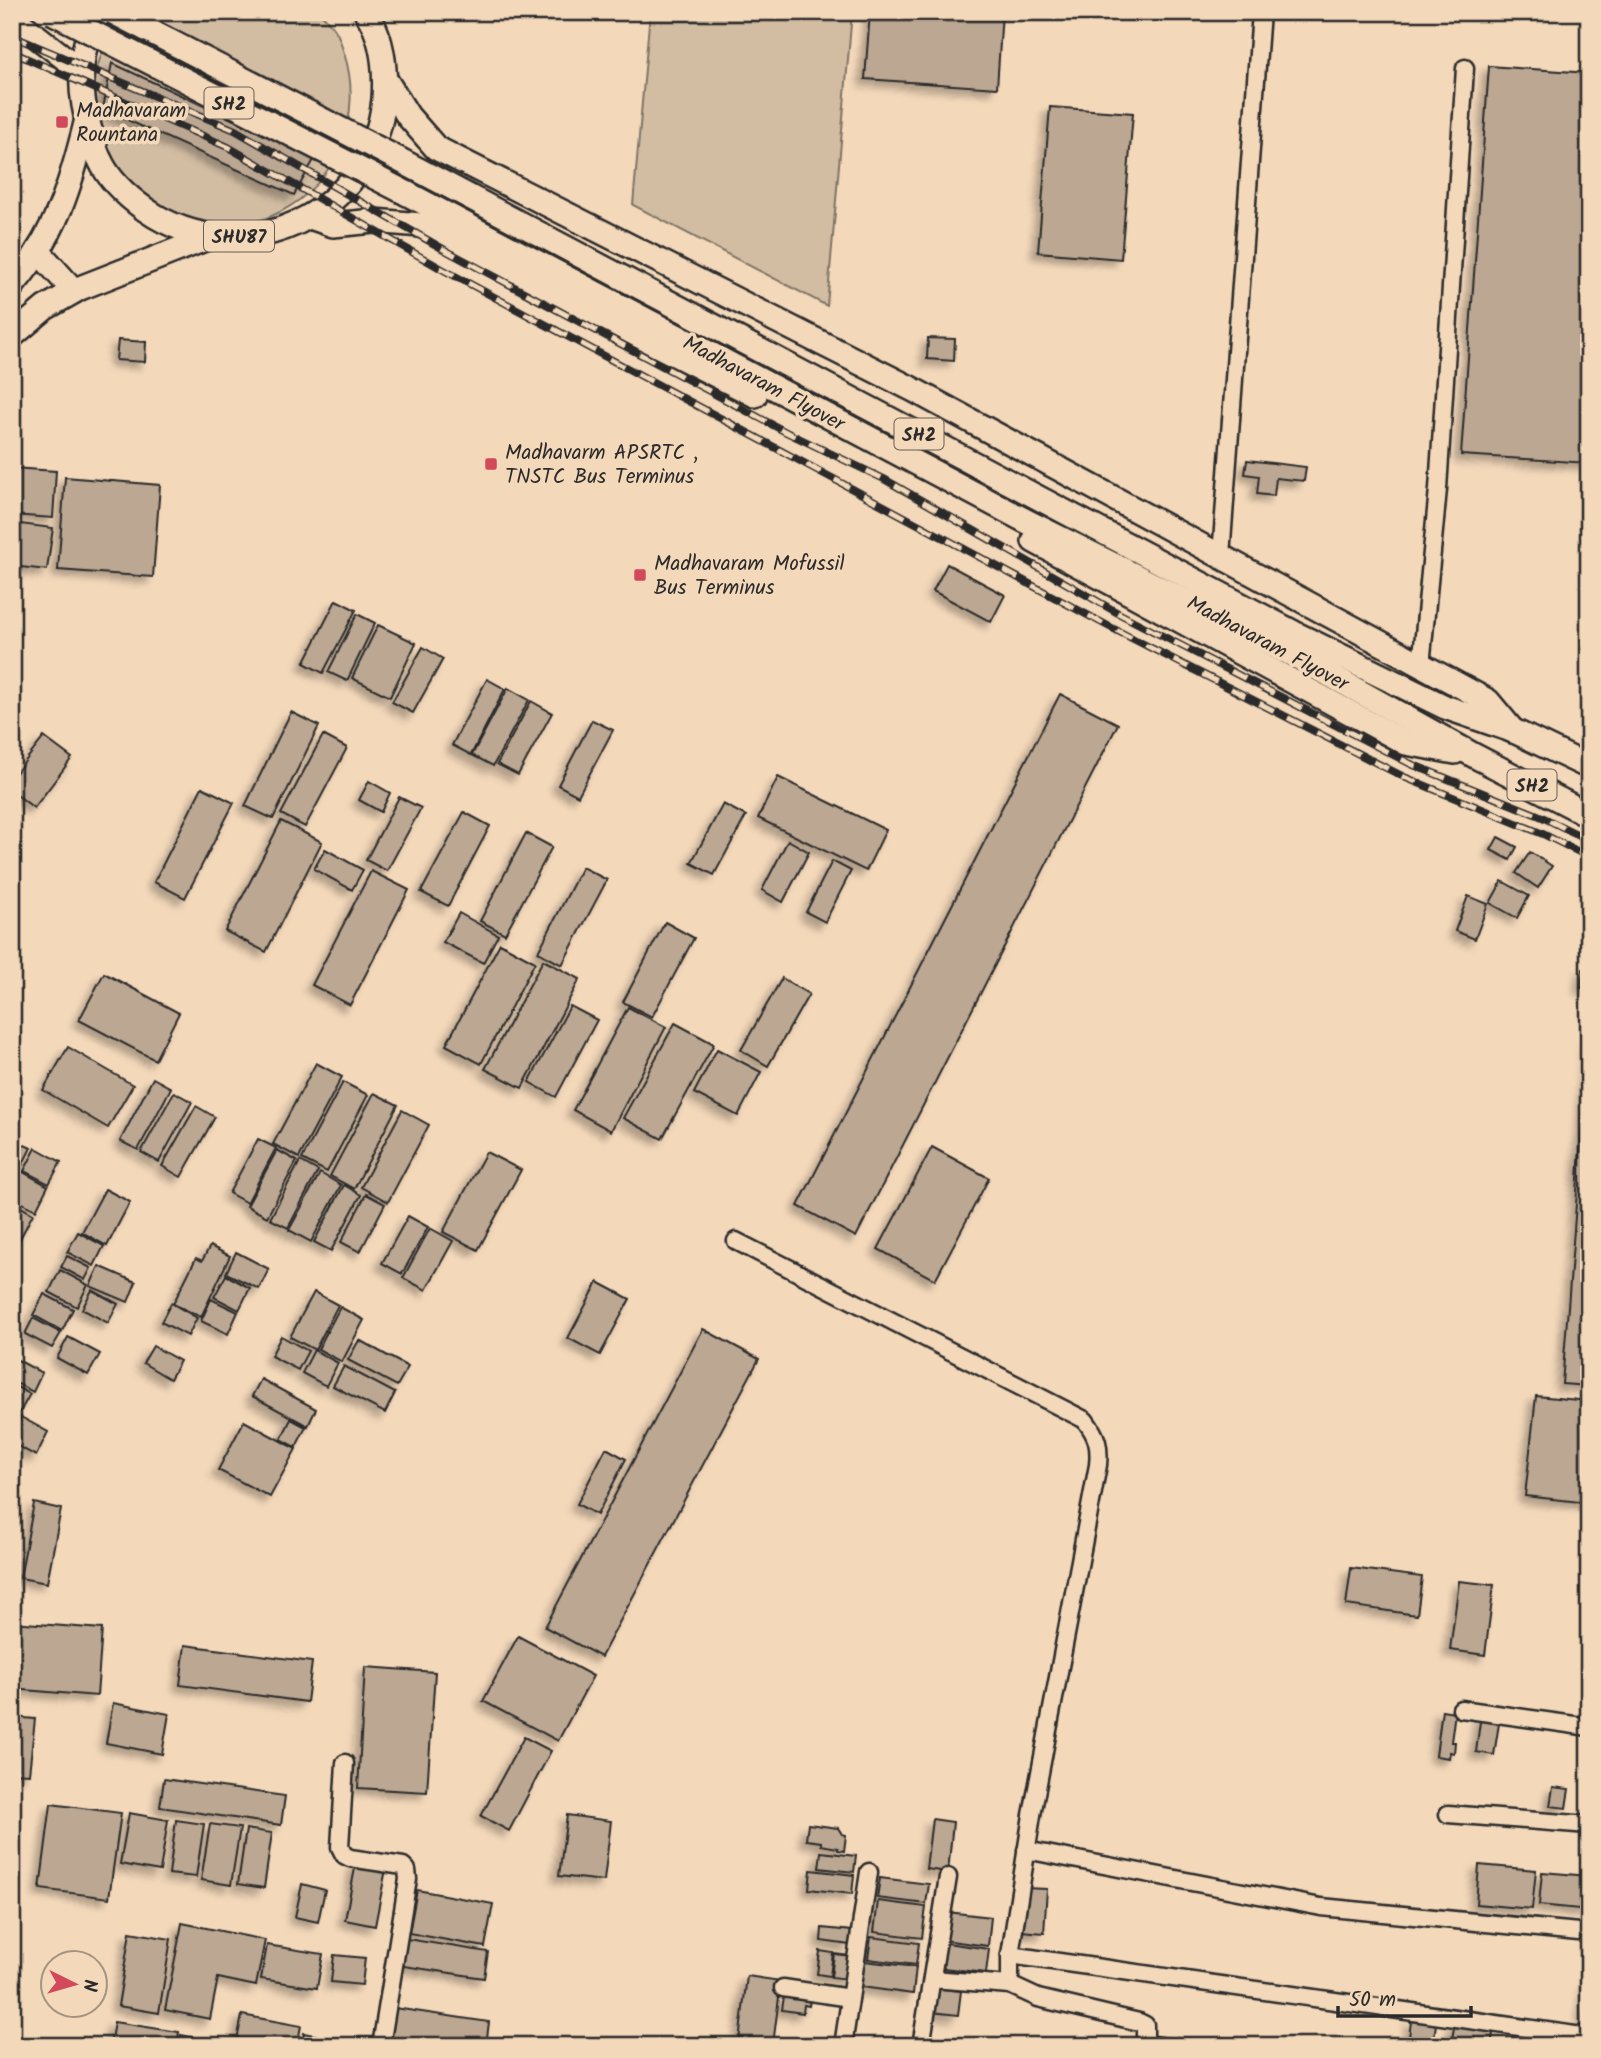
<svg xmlns="http://www.w3.org/2000/svg" width="1601" height="2058" font-family="Kalam,sans-serif">
  <style>
    .green { fill: #d2bca2; stroke: #7e7466; stroke-width: 2 }
    .building { fill: #bba792; stroke: #2b2b2b; stroke-width: 2; filter: url(#shadow) }
    .lines { fill: none; stroke-linecap: round; stroke-linejoin: round }
    .minor-casing { stroke: #2b2b2b; stroke-width: 21 }
    .primary-casing { stroke: #2b2b2b; stroke-width: 28 }
    .minor { stroke: #f3d8ba; stroke-width: 16 }
    .primary { stroke: #f3d8ba; stroke-width: 23 }
    .rail-casing { stroke: #2b2b2b; stroke-width: 8 }
    .rail { stroke: #f3d8ba; stroke-width: 5; stroke-dasharray: 16; stroke-linecap: butt }
    .primary-bridge-casing { stroke: #2b2b2b; stroke-width: 28; stroke-linecap: butt }
    .primary-bridge { stroke: #f3d8ba; stroke-width: 23 }
    .poi-dot { fill: #d1495b; stroke: #f3d8ba; stroke-width: 2.5 }
    .labels { text-anchor: middle; stroke-width: 7; stroke-linejoin: round; paint-order: stroke }
    .shield { fill: #f3d8ba; stroke: #675f56; stroke-width: 2 }
    .shield-label { font-size: 19px; font-weight: bold; fill: #2b2b2b }
    .poi-label { font-size: 21px; fill: #2b2b2b; stroke: #f3d8ba; text-anchor: start }
    .street-label { font-size: 21px; fill: #2b2b2b; stroke: #f3d8ba }
  </style>
  <defs>
    <filter id="shadow"><feDropShadow dx="-6" dy="6" stdDeviation="3.5" flood-color="#0004"/></filter>
  </defs>
  <rect width="100%" height="100%" fill="#f3d8ba"/>
  <filter id="ink" filterUnits="userSpaceOnUse"><feTurbulence type="fractalNoise" baseFrequency=".0143" numOctaves="2"/><feDisplacementMap in="SourceGraphic" scale="14" xChannelSelector="R" yChannelSelector="G"/><feConvolveMatrix kernelMatrix="1 2 1 2 8 2 1 2 1" color-interpolation-filters="sRGB"/></filter>
  <g filter="url(#ink)">
    <!-- green -->
    <g class="green">
      <path d="M126,12h194c6,7 13,14 17,21 3,6 5,14 7,20 20,61 -6,129 -64,159 -50,26 -115,11 -152,-29 -16,-17 -25,-40 -30,-62 -10,-36 2,-81 28,-109z"/>
      <path d="M650,12h202l-25,294 -194,-101z"/>
    </g>
    <!-- building -->
    <g class="building">
      <path d="M870,12h132l-5,76 -132,-9z"/>
      <path d="M112,63l203,95 -21,37 -191,-86z"/>
      <path d="M1489,66l100,7v390l-128,-8z"/>
      <path d="M1050,107l83,6 -12,146 -83,-7z"/>
      <path d="M928,338l27,1 -1,22 -27,-2z"/>
      <path d="M118,340l28,2 -1,20 -29,-2z"/>
      <path d="M1247,460l59,7 -2,14 -28,-3 -2,18 -17,-2 2,-18 -14,-2z"/>
      <path d="M12,468l44,3 -3,47 -41,-3z"/>
      <path d="M65,477l95,8 -7,92 -95,-7z"/>
      <path d="M12,523l41,5 -6,42 -35,-4z"/>
      <path d="M947,564l58,31 -14,27 -58,-31z"/>
      <path d="M336,600l20,10 -33,63 -19,-10z"/>
      <path d="M357,614l18,9 -28,58 -19,-9z"/>
      <path d="M378,625l38,18 -26,54 -38,-19z"/>
      <path d="M423,647l20,12 -30,54 -21,-11z"/>
      <path d="M487,679l18,10 -34,66 -19,-10z"/>
      <path d="M508,688l21,12 -36,66 -21,-11z"/>
      <path d="M1060,694l58,30 -262,513 -58,-31z"/>
      <path d="M531,701l21,12 -34,62 -21,-11z"/>
      <path d="M291,712l28,14 -46,93 -28,-13z"/>
      <path d="M592,720l21,10 -35,66 -20,-11z"/>
      <path d="M323,735l24,13 -42,79 -24,-13z"/>
      <path d="M44,737l28,21 -38,50 -22,-17v-13z"/>
      <path d="M778,777l108,53 -20,41 -108,-53z"/>
      <path d="M369,781l21,12 -9,19 -22,-12z"/>
      <path d="M202,787l32,16 -49,95 -31,-16z"/>
      <path d="M399,797l22,11 -34,63 -21,-11z"/>
      <path d="M723,804l23,12 -32,59 -23,-12z"/>
      <path d="M464,812l26,14 -42,80 -27,-14z"/>
      <path d="M281,821l41,21 -56,110 -41,-21z"/>
      <path d="M526,833l26,14 -47,87 -25,-13z"/>
      <path d="M1498,837l19,10 -7,13 -19,-10z"/>
      <path d="M788,840l21,12 -26,50 -21,-12z"/>
      <path d="M325,849l38,21 -11,20 -38,-21z"/>
      <path d="M1530,852l22,14 -14,22 -22,-15z"/>
      <path d="M832,861l19,10 -26,51 -19,-10z"/>
      <path d="M582,867l25,13 -45,85 -24,-13z"/>
      <path d="M371,871l38,19 -59,115 -38,-20z"/>
      <path d="M1502,881l27,15 -12,22 -27,-15z"/>
      <path d="M1468,896l20,8 -13,35 -20,-8z"/>
      <path d="M459,913l39,22 -15,28 -40,-21z"/>
      <path d="M665,922l29,16 -42,79 -29,-15z"/>
      <path d="M500,943l35,19 -54,102 -35,-19z"/>
      <path d="M543,960l37,19 -58,109 -37,-19z"/>
      <path d="M1583,969h6v19h-8z"/>
      <path d="M104,973l75,40 -24,47 -76,-40z"/>
      <path d="M782,978l27,16 -41,72 -27,-16z"/>
      <path d="M570,1006l27,14 -41,77 -27,-15z"/>
      <path d="M628,1007l38,20 -55,104 -38,-21z"/>
      <path d="M675,1023l39,21 -52,95 -39,-21z"/>
      <path d="M1589,1037v349l-27,-2z"/>
      <path d="M68,1047l65,38 -25,43 -65,-38z"/>
      <path d="M717,1049l44,23 -23,44 -44,-23z"/>
      <path d="M316,1063l26,14 -43,81 -26,-14z"/>
      <path d="M153,1078l18,10 -33,62 -18,-9z"/>
      <path d="M343,1082l25,13 -41,77 -25,-13z"/>
      <path d="M174,1092l18,10 -33,60 -18,-10z"/>
      <path d="M374,1093l24,12 -44,84 -24,-13z"/>
      <path d="M196,1106l19,11 -34,60 -19,-11z"/>
      <path d="M402,1110l27,15 -41,77 -27,-15z"/>
      <path d="M12,1139l19,9 -12,23 -7,-4z"/>
      <path d="M258,1139l18,9 -29,55 -18,-10z"/>
      <path d="M932,1147l57,31 -54,102 -57,-31z"/>
      <path d="M36,1148l25,14 -12,22 -25,-13z"/>
      <path d="M277,1150l20,11 -30,56 -20,-11z"/>
      <path d="M486,1152l35,18 -43,80 -35,-18z"/>
      <path d="M300,1161l18,10 -30,57 -18,-9z"/>
      <path d="M21,1171l27,15 -12,24 -24,-12v-10z"/>
      <path d="M320,1173l21,12 -30,57 -22,-12z"/>
      <path d="M344,1185l17,10 -30,56 -17,-9z"/>
      <path d="M105,1189l25,13 -23,44 -25,-14z"/>
      <path d="M366,1194l19,10 -25,48 -19,-10z"/>
      <path d="M12,1202l21,12 -20,38 -1,-1z"/>
      <path d="M408,1216l20,11 -26,47 -20,-11z"/>
      <path d="M430,1228l23,13 -27,49 -23,-12z"/>
      <path d="M78,1232l26,14 -10,20 -27,-14z"/>
      <path d="M210,1246l20,10 -29,61 -28,-13 23,-46 6,3z"/>
      <path d="M236,1252l33,17 -10,20 -33,-16z"/>
      <path d="M67,1256l24,12 -6,12 -24,-13z"/>
      <path d="M99,1266l37,16 -8,20 -38,-16z"/>
      <path d="M60,1270l28,15 -11,22 -28,-15z"/>
      <path d="M226,1275l24,13 -11,22 -25,-13z"/>
      <path d="M598,1282l32,17 -30,56 -32,-17z"/>
      <path d="M92,1290l26,14 -10,19 -26,-14z"/>
      <path d="M314,1292l24,13 -23,45 -25,-13z"/>
      <path d="M44,1294l29,15 -11,22 -29,-16z"/>
      <path d="M211,1299l27,13 -10,22 -27,-13z"/>
      <path d="M171,1303l26,15 -9,18 -27,-14z"/>
      <path d="M340,1307l24,13 -22,42 -24,-13z"/>
      <path d="M33,1318l28,15 -9,15 -27,-14z"/>
      <path d="M703,1329l56,30 -158,298 -56,-30z"/>
      <path d="M281,1336l27,15 -10,19 -27,-14z"/>
      <path d="M68,1337l32,17 -12,21 -31,-17z"/>
      <path d="M359,1340l49,27 -11,19 -49,-26z"/>
      <path d="M153,1346l27,15 -10,18 -27,-16z"/>
      <path d="M314,1350l24,13 -12,23 -24,-13z"/>
      <path d="M12,1357l30,16 -9,19 -21,-11z"/>
      <path d="M344,1366l51,27 -10,20 -52,-27z"/>
      <path d="M261,1379l55,30 -8,17 -56,-30z"/>
      <path d="M13,1385l17,9 -10,18 -8,-4z"/>
      <path d="M1536,1396l53,5v102l-64,-7z"/>
      <path d="M21,1417l27,15 -12,24 -24,-13v-9z"/>
      <path d="M291,1419l15,8 -10,20 -15,-8z"/>
      <path d="M244,1421l52,28 -26,48 -52,-27z"/>
      <path d="M606,1448l20,11 -29,56 -20,-11z"/>
      <path d="M34,1503l27,6 -14,74 -27,-5z"/>
      <path d="M1351,1568l71,9 -5,38 -71,-10z"/>
      <path d="M1459,1581l35,4 -9,70 -35,-5z"/>
      <path d="M12,1622l90,7 -5,67 -85,-7z"/>
      <path d="M518,1636l75,40 -35,65 -75,-40z"/>
      <path d="M185,1645l127,17 -5,40 -127,-17z"/>
      <path d="M365,1667l70,5 -8,120 -69,-4z"/>
      <path d="M113,1703l56,11 -7,40 -56,-11z"/>
      <path d="M1442,1710l13,2 -4,30h4l-1,11 -4,-1 -1,6 -13,-2z"/>
      <path d="M1481,1714l19,3 -6,38 -18,-3z"/>
      <path d="M12,1717l23,2 -6,55 -17,-1z"/>
      <path d="M524,1737l27,14 -42,80 -28,-15z"/>
      <path d="M164,1779l121,17 -4,29 -121,-18z"/>
      <path d="M1553,1787l16,2 -3,19 -16,-2z"/>
      <path d="M51,1804l70,9 -12,85 -69,-9z"/>
      <path d="M129,1813l39,7 -8,51 -40,-7z"/>
      <path d="M567,1815l44,6 -7,60 -45,-5z"/>
      <path d="M932,1819l21,3 -5,50 -22,-3z"/>
      <path d="M176,1820l28,4 -8,53 -27,-3z"/>
      <path d="M210,1824l30,4 -9,57 -30,-5z"/>
      <path d="M808,1824l30,4 4,6 4,1 -2,16 -6,-1v-2l-17,-3v-3l-15,-2z"/>
      <path d="M246,1829l26,4 -8,55 -26,-4z"/>
      <path d="M821,1852l35,4 -2,16 -35,-4z"/>
      <path d="M356,1863l30,6 -11,57 -30,-6z"/>
      <path d="M1479,1865l57,5 -4,39 -56,-5z"/>
      <path d="M811,1870l43,5 -2,19 -43,-5z"/>
      <path d="M1542,1872l47,4v34l-50,-5z"/>
      <path d="M880,1878l49,6 -3,20 -49,-6z"/>
      <path d="M302,1884l23,6 -7,32 -23,-5z"/>
      <path d="M1024,1888l23,1 -3,44 -23,-2z"/>
      <path d="M417,1890l76,14 -8,43 -76,-14z"/>
      <path d="M878,1901l48,6 -4,31 -48,-6z"/>
      <path d="M947,1912l44,5 -3,29 -45,-6z"/>
      <path d="M182,1923l83,17 -9,46 -38,-8 -8,41 -45,-9z"/>
      <path d="M822,1928l30,3 -2,14 -29,-4z"/>
      <path d="M130,1932l41,7 -12,74 -41,-7z"/>
      <path d="M871,1937l48,6 -3,22 -48,-6z"/>
      <path d="M401,1938l87,14 -4,26 -87,-13z"/>
      <path d="M946,1943l43,6 -3,24 -43,-5z"/>
      <path d="M267,1945l56,9 -6,34 -56,-9z"/>
      <path d="M820,1951l13,2 -3,23 -13,-2z"/>
      <path d="M834,1954l17,2 -3,23 -17,-2z"/>
      <path d="M334,1955l31,3 -3,27 -31,-3z"/>
      <path d="M864,1961l52,6 -3,27 -52,-7z"/>
      <path d="M747,1976l34,5 -8,64 -34,-4z"/>
      <path d="M1587,1981l2,1v39h-6z"/>
      <path d="M934,1988l27,3 -3,24 -27,-3z"/>
      <path d="M784,1996l26,4 -1,6 -5,-1 -1,8 -21,-3z"/>
      <path d="M395,2008l94,14 -3,24h-97z"/>
      <path d="M242,2015l59,11 -4,20h-61z"/>
      <path d="M1411,2021l25,3 -3,22h-25z"/>
      <path d="M1455,2021l39,6 -3,19h-40z"/>
      <path d="M114,2022l65,10 -2,14h-67z"/>
      <path d="M304,2033l53,11v2h-56z"/>
      <path d="M181,2035l38,8 -1,3h-39z"/>
      <path d="M1151,2035l20,3 -1,8h-21z"/>
      <path d="M925,2037l30,4 -1,5h-30z"/>
      <path d="M1177,2037l19,3 -1,6h-19z"/>
    </g>
    <g class="lines">
      <!-- minor casing -->
      <g class="minor-casing">
        <g id="minor">
          <path d="M1221,556l40,-544"/>
          <path d="M1421,666l17,-177 27,-421"/>
          <path d="M736,1241l349,179c12,16 15,25 13,45l-66,350 -22,140v30l28,13 101,24 6,3v21"/>
          <path d="M1461,1709l128,18"/>
          <path d="M345,1763l-5,84 4,8 6,3 53,8 4,4 1,9 -27,167"/>
          <path d="M1448,1814l141,11"/>
          <path d="M1026,1850l295,57 268,26"/>
          <path d="M1010,1955l579,82"/>
          <path d="M932,1979l78,6"/>
          <path d="M783,1988l67,10"/>
          <path d="M843,2046l26,-174"/>
          <path d="M921,2046l27,-169"/>
        </g>
      </g>
      <!-- primary casing -->
      <g class="primary-casing">
        <g id="primary">
          <path d="M100,12c-23,34 -22,80 -10,118 3,10 5,21 10,30 9,20 29,38 46,50 96,66 227,5 238,-111 2,-29 -1,-62 -18,-87"/>
          <path d="M12,17l68,53"/>
          <path d="M385,79l23,37 28,32 476,241 576,312 25,30"/>
          <path d="M396,158l898,475 151,74 69,24 75,36"/>
          <path d="M406,193l622,329 273,137 174,97 114,59"/>
          <path d="M310,217l23,8 41,-4 47,4 334,170"/>
          <path d="M38,251l36,40"/>
          <path d="M12,286c45,-52 59,-102 75,-167"/>
          <path d="M12,336l33,-28 35,-20 130,-51"/>
          <path d="M1034,541l372,202 49,9"/>
        </g>
      </g>
      <!-- minor -->
      <use href="#minor" class="minor"/>
      <!-- primary -->
      <use href="#primary" class="primary"/>
      <!-- rail casing -->
      <g class="rail-casing">
        <g id="rail">
          <path d="M12,36l223,94 210,120 341,182 98,47 234,134 293,151 129,52 49,24"/>
          <path d="M12,52l216,95 214,122 666,357 296,151 139,57 46,23"/>
        </g>
      </g>
      <!-- rail -->
      <use href="#rail" class="rail"/>
      <!-- primary-bridge casing -->
      <g class="primary-bridge-casing">
        <g id="primary-bridge">
          <path d="M52,12l354,181"/>
          <path d="M113,12l283,146"/>
        </g>
      </g>
      <!-- primary-bridge -->
      <use href="#primary-bridge" class="primary-bridge"/>
    </g>
  </g>
  <!-- markers -->
  <g class="poi-dot">
    <rect x="55" y="115" width="14" height="14" rx="3.5"/>
    <rect x="484" y="457" width="14" height="14" rx="3.5"/>
    <rect x="633" y="568" width="14" height="14" rx="3.5"/>
  </g>
  <g class="labels">
    <!-- shield labels -->
    <g class="shield">
      <rect x="204.5" y="87.5" width="49" height="31" rx="5"/>
      <rect x="204" y="220.5" width="70" height="31" rx="5"/>
      <rect x="894.5" y="418.5" width="49" height="31" rx="5"/>
      <rect x="1507.5" y="769.5" width="49" height="31" rx="5"/>
    </g>
    <g class="shield-label">
      <text x="229" y="110">SH2</text>
      <text x="239" y="243">SHU87</text>
      <text x="919" y="441">SH2</text>
      <text x="1532" y="792">SH2</text>
    </g>
    <!-- poi labels -->
    <g class="poi-label">
      <text x="76" y="117">Madhavaram<tspan x="76" dy="24">Rountana</tspan></text>
      <text x="505" y="459">Madhavarm APSRTC ,<tspan x="505" dy="24">TNSTC Bus Terminus</tspan></text>
      <text x="654" y="570">Madhavaram Mofussil<tspan x="654" dy="24">Bus Terminus</tspan></text>
    </g>
    <!-- street labels -->
    <g class="street-label">
      <text transform="translate(764 383) rotate(28)" y="7">Madhavaram Flyover</text>
      <text transform="translate(1268 643) rotate(28)" y="7">Madhavaram Flyover</text>
    </g>
  </g>
  <!-- margin -->
  <rect width="1601" height="2058" fill="none" stroke="#f3d8ba" stroke-width="42"/>
  <rect x="21" y="21" width="1559" height="2016" fill="none" stroke="#2b2b2b" stroke-width="2.5" filter="url(#ink)"/>
  <!-- north arrow -->
  <g transform="translate(74 1984) rotate(95)"><circle r="33" fill="#f3d8ba" stroke="#a39381" stroke-width="2"/>
  <path d="M0-5L12 26L0 18L-12 26Z" fill="#d1495b"/>
  <text y="-10" font-size="19" font-weight="bold" text-anchor="middle" fill="#2b2b2b">N</text>
  </g>
  <!-- scale -->
  <path d="M1338 2006v10h133v-10" fill="none" stroke="#2b2b2b" stroke-width="3.5"/>
  <text x="1349" y="2006" font-size="21" fill="#2b2b2b" stroke="#f3d8ba" stroke-width="5" paint-order="stroke">50 m</text>
</svg>
